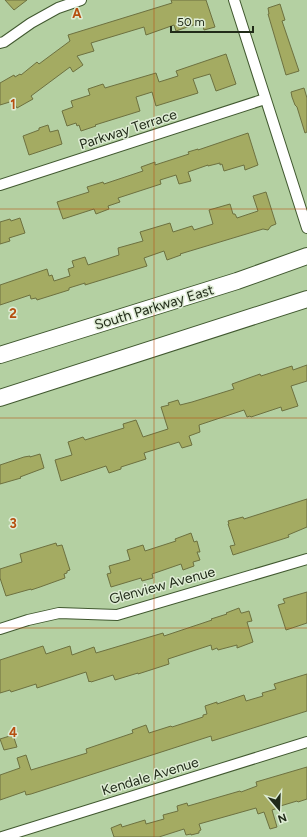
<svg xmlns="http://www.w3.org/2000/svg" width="307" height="837" font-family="Figtree,sans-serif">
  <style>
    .building { fill: #a4ab62; stroke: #6d7140 }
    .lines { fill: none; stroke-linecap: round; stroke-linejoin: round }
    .street-casing { stroke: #415930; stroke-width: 12 }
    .primary-casing { stroke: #415930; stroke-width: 18 }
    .street { stroke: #fff; stroke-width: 10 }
    .primary { stroke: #fff; stroke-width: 16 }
    .grid { fill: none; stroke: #b64e0f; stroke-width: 1; stroke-opacity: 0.55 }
    .labels { text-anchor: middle; stroke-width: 3; stroke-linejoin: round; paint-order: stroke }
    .street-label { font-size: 14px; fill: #212b19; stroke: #deecd4 }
    .grid-label { font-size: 13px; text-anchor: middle; font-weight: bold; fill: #b64e0f; stroke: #deecd4; stroke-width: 3; stroke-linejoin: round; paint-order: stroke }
  </style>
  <rect width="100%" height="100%" fill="#b4d0a2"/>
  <!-- building -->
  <g class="building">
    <path d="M5,0h22l-13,10z"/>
    <path d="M171,0h35l9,27 -11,3 -2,-8 -26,9 -2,-6 -28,10 -2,-8 -53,16 3,8 -17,5 6,9 -10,7 -3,-5 -39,29 2,3 -16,9 -4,-7 -13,4v-22l14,-8 1,2 5,-3 1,1 16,-13 2,2 4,-3 27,-20 -2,-6 104,-32z"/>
    <path d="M280,4l5,16 -3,1 17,50 -13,4 -18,-61h1l-1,-6z"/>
    <path d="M226,54l10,30 -20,7 -6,-17 -17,5 5,14 -42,13 -4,-14 -16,5 4,14 -45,14 1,1 -15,5 -2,-6 -2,1 -1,-3 -9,3 -5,-15 11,-4 -2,-6 19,-6 -2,-6 15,-5 2,4 51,-15 3,9 19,-6 -2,-5z"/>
    <path d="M304,88l3,10v34l-2,1 -8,-26 -2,-2 -3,-8 -1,-5z"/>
    <path d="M48,125l2,7 8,-2 4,14 -33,11 -6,-19 16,-6v-2z"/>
    <path d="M248,133l10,32 -13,5 -1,-5 -20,6 -2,-7 -2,1v-2l-12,3v-1l-20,7 3,9 -12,3 -3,-9 -16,5 1,4 -43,14 2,4 -12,4 1,3 -13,5 -2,-5 -31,10 -6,-17 32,-10 -2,-5 16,-5 1,2 39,-13 -2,-4 14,-5v3l34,-11 -1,-2 10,-3v1z"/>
    <path d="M266,192l10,32 -5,2 -3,4 -5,-1 -83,25 1,1 -14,5 -3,-9 -20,7 3,8 -62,19v-2l-16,5v2l-32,10 -1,-2 -5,1 -1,-4 -30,10v-20l47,-16 2,7 3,-1 2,6 16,-5 -2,-7 6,-2 -2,-6 13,-4 3,8 31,-10 -1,-7 25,-7 -3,-9 30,-9 3,9 19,-6 2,4 19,-6 -4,-14 21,-6 3,10h2l2,4 21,-7 -5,-15z"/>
    <path d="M20,218l5,15 -16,5 1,3 -10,3v-22l10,-3 1,2z"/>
    <path d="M307,365v16l-16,5 7,20 -16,5 -1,-4 -30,10 -1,-1 -3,1 -3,-7 -45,15 1,7 -11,4 3,9 -10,3 -3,-6 -35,11 2,6 -25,8v2l-12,4 -3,-7 -45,15 -6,-21 17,-5 -4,-13 15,-5 2,3 39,-12 -1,-4 13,-4 7,17 25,-8 -7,-22 8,-2 -1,-2 10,-3 2,5 12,-3 42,-13 -2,-5 28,-10 1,2 31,-10 1,4z"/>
    <path d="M40,454l4,14 -24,9 1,1 -21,6v-19l24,-8 6,-1v1z"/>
    <path d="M307,499v28l-19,8 1,2 -56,18 -3,-9 5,-1 -7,-21h1l-1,-3 15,-4 1,2z"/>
    <path d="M191,533l3,9 3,-1 3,11h-3l3,8 -7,2 1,4 -11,4 -2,-6 -29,10 1,4 -11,3 -1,-3 -30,9 -4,-13 4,-1 -2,-7 21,-6 -3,-10 16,-5 2,6 31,-10 -1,-2z"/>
    <path d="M56,543l1,3 5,-1 8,25 -3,1v2l-3,1 1,4 -25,9 -9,3v-1l-25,7 -6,-18v-9l22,-7 -2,-8z"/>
    <path d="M307,592v31l-21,7 -8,-25 7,-2 -2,-4z"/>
    <path d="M239,608l2,5h1l7,-2 3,10 -5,1 6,20 -16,6v-3l-19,5 -1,-2 -5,2 -1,-5 -43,14 1,5 -31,10v-1l-23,7 -2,-5 -22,7 -1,-1 -1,1 -3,-10 -49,16 -1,-4 -25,8 -1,-2 -10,3v-33l43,-14 3,8 24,-8 2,9 22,-8 2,6 67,-20 1,3 48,-16 -1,-1 16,-5 -1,-1z"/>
    <path d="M307,674v37l-95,30 -1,-5 -180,58 -5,1 -1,-4 -2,1 -23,8v-25l20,-7 -3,-10 9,-3 5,15 56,-17 -1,-4 47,-16 -1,-3 14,-5 3,8 22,-7 1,1 31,-10v-2l4,-1 -2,-8 12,-4v2l27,-9 2,6 17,-5 -1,-3 14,-4 -2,-5z"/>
    <path d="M13,735l4,12 -13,3 -4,-11z"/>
    <path d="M307,767v32l-9,3 -1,-1 -20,6 1,1 -6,2 5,17 -7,2 -6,-17 -6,2 -2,-6 -57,16 2,6 -2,1v2l-8,2v-1l-5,1 -2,-6 -25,8h-45l-3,-9 10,-4 1,3 23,-7 1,4 18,-5 -1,-4 15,-4 -1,-5 10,-3 1,3 52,-15 1,1 16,-6 -1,-4z"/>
  </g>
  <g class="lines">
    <!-- street casing -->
    <g class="street-casing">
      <g id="street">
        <path d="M234,0l73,228"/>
        <path d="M0,43l4,-1 27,-19 27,-15 23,-8"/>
        <path d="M0,185l265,-86"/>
        <path d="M0,629l28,-9 31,-7 58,2 190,-56"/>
        <path d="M2,837l305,-95"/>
      </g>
    </g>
    <!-- primary casing -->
    <g class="primary-casing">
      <g id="primary">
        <path d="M0,355l237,-74 70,-25"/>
        <path d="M0,398l307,-99"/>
      </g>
    </g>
    <!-- street -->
    <use href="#street" class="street"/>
    <!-- primary -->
    <use href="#primary" class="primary"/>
  </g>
  <!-- grid -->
  <path class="grid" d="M154,0v837M0,209h307M0,418h307M0,628h307"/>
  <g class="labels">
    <!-- street labels -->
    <g class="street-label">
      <text transform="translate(128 129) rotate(-18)" y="5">Parkway Terrace</text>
      <text transform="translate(154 307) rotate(-17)" y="5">South Parkway East</text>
      <text transform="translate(162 585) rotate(-15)" y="5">Glenview Avenue</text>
      <text transform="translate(150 776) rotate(-17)" y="5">Kendale Avenue</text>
    </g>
  </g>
  <g class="grid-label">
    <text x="77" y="18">A</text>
    <text x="13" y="109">1</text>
    <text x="13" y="318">2</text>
    <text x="13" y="528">3</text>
    <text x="13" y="737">4</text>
  </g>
  <!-- north arrow -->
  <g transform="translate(279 809) rotate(161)" stroke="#deecd4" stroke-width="3" paint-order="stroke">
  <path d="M0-3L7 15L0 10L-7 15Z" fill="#212b19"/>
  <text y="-6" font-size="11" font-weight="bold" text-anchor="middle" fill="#212b19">N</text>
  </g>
  <!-- scale -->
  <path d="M171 26v6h82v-6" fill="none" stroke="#212b19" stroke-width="2"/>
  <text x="177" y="26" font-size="12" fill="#212b19" stroke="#deecd4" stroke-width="3" paint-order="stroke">50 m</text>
</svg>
